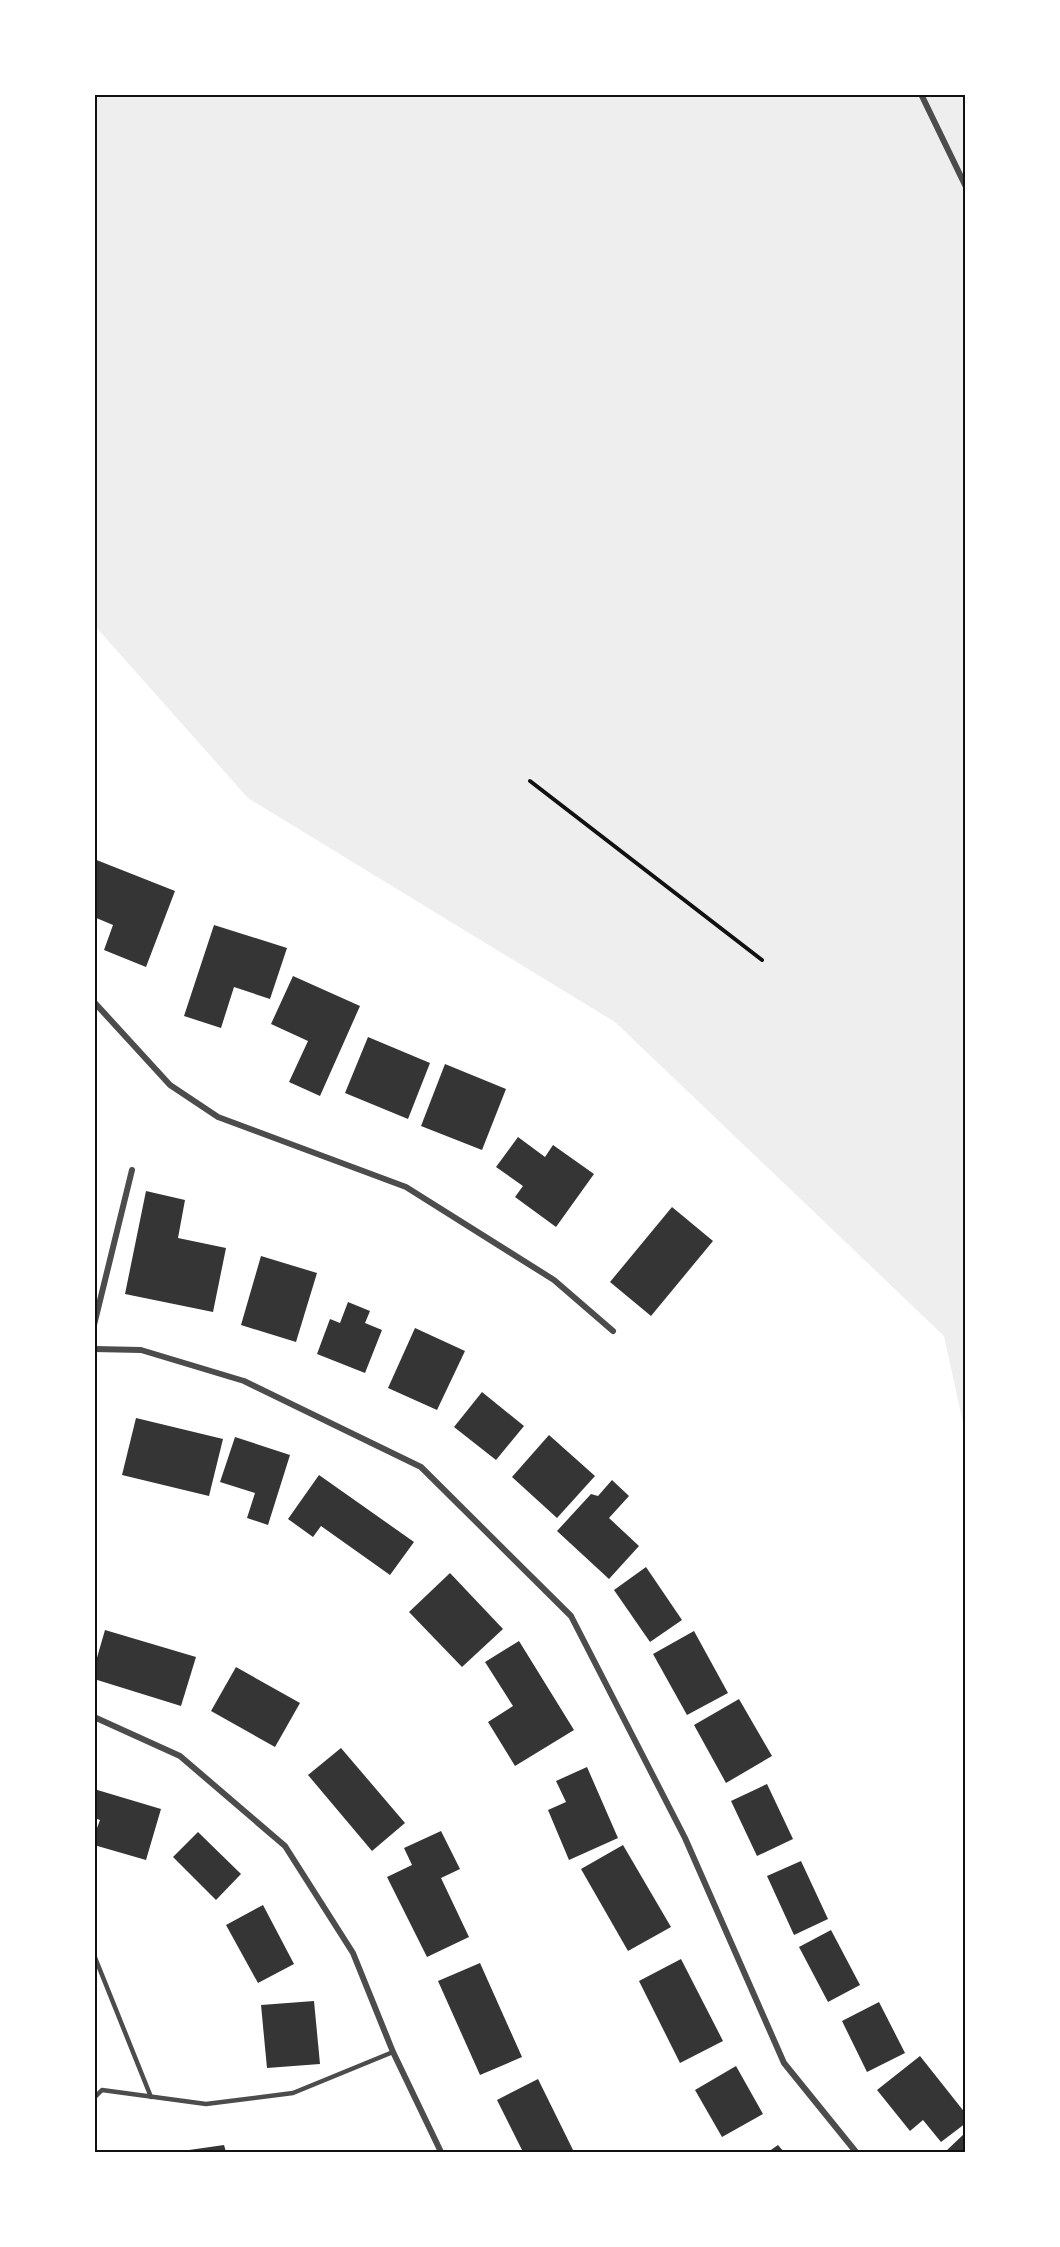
<svg xmlns="http://www.w3.org/2000/svg" width="1060" height="2247" font-family="'Golos Text',sans-serif">
	<style>
		.green { fill: #eee }
		.building { fill: #353535 }
		.lines { fill: none; stroke-linecap: round; stroke-linejoin: round }
		.path { stroke: #111; stroke-width: 4 }
		.service { stroke: #4c4c4c; stroke-width: 4.5 }
		.minor { stroke: #4c4c4c; stroke-width: 6 }
		.neatline { fill: none; stroke: #111; stroke-width: 2 }
	</style>
	<rect width="100%" height="100%" fill="#fff"/>
	<polygon class="green" points="94,95 965,95 965,1432 944,1336 615,1022 248,798 95,626"/>
	<g class="building">
		<polygon points="94,859 175,891 146,967 104,950 113,925 94,917"/>
		<polygon points="214,925 287,948 270,999 234,987 221,1028 184,1016"/>
		<polygon points="293,976 360,1006 320,1096 289,1082 308,1041 271,1024"/>
		<polygon points="368,1037 430,1063 408,1119 345,1093"/>
		<polygon points="445,1064 506,1089 482,1150 421,1126"/>
		<polygon points="518,1137 545,1157 553,1145 594,1174 556,1227 515,1197 523,1186 496,1167"/>
		<polygon points="146,1191 185,1200 178,1238 226,1248 213,1312 125,1294"/>
		<polygon points="672,1207 713,1241 651,1316 610,1282"/>
		<polygon points="261,1256 317,1273 296,1342 241,1325"/>
		<polygon points="348,1302 370,1311 365,1323 382,1330 365,1373 317,1354 330,1319 340,1323"/>
		<polygon points="415,1328 465,1351 437,1410 388,1388"/>
		<polygon points="482,1392 524,1426 496,1460 454,1427"/>
		<polygon points="136,1418 223,1439 209,1496 122,1475"/>
		<polygon points="549,1435 595,1476 557,1518 512,1477"/>
		<polygon points="235,1437 290,1455 268,1525 247,1518 255,1493 220,1482"/>
		<polygon points="319,1475 414,1542 390,1575 321,1526 313,1537 288,1519"/>
		<polygon points="612,1480 629,1496 609,1518 639,1546 609,1579 557,1531 591,1494 598,1496"/>
		<polygon points="646,1567 682,1620 650,1642 614,1590"/>
		<polygon points="450,1573 503,1629 462,1667 409,1612"/>
		<polygon points="105,1630 196,1657 181,1706 94,1679 94,1668"/>
		<polygon points="694,1631 728,1693 687,1715 653,1654"/>
		<polygon points="519,1641 574,1730 515,1766 488,1722 513,1706 485,1662"/>
		<polygon points="236,1667 300,1703 275,1747 211,1711"/>
		<polygon points="739,1699 772,1756 726,1783 694,1725"/>
		<polygon points="341,1748 405,1823 372,1851 308,1775"/>
		<polygon points="587,1767 618,1838 569,1860 548,1810 566,1802 556,1781"/>
		<polygon points="767,1784 793,1839 757,1856 731,1801"/>
		<polygon points="94,1789 161,1809 146,1860 94,1845 94,1836 100,1820 94,1818"/>
		<polygon points="441,1831 460,1869 441,1878 469,1937 427,1957 387,1877 412,1865 404,1848"/>
		<polygon points="198,1832 241,1874 216,1900 173,1857"/>
		<polygon points="623,1845 671,1927 628,1951 581,1869"/>
		<polygon points="801,1861 828,1919 794,1935 767,1876"/>
		<polygon points="263,1905 294,1964 258,1983 226,1925"/>
		<polygon points="831,1930 860,1985 828,2002 799,1947"/>
		<polygon points="681,1959 723,2041 680,2063 639,1981"/>
		<polygon points="480,1963 522,2057 480,2075 438,1981"/>
		<polygon points="314,2001 320,2064 267,2068 261,2005"/>
		<polygon points="879,2002 905,2053 867,2072 842,2021"/>
		<polygon points="920,2056 966,2114 966,2123 941,2142 923,2120 910,2131 877,2090"/>
		<polygon points="736,2066 763,2114 722,2137 695,2090"/>
		<polygon points="538,2079 574,2152 523,2152 497,2100"/>
		<polygon points="966,2132 966,2152 945,2152"/>
		<polygon points="224,2145 226,2152 182,2152 182,2151"/>
		<polygon points="778,2145 784,2152 768,2152"/>
	</g>
	<g class="lines">
		<polyline class="path" points="530,781 762,960"/>
		<g class="service">
			<polyline points="94,1955 151,2097"/>
			<polyline points="94,2098 102,2090 206,2104 293,2093 393,2052"/>
		</g>
		<g class="minor">
			<polyline points="921,94 966,187"/>
			<polyline points="94,1002 170,1085 218,1117 406,1187 554,1280 613,1331"/>
			<polyline points="94,1325 132,1170"/>
			<polyline points="94,1349 141,1350 244,1381 421,1467 571,1616 685,1838 784,2063 856,2152"/>
			<polyline points="94,1717 180,1756 285,1846 353,1953 393,2052 441,2152"/>
		</g>
	</g>
	<rect width="1060" height="2247" fill="none" stroke="#ffffff" stroke-width="192"/>
	<rect x="96" y="96" width="868" height="2055" class="neatline"/>
</svg>
